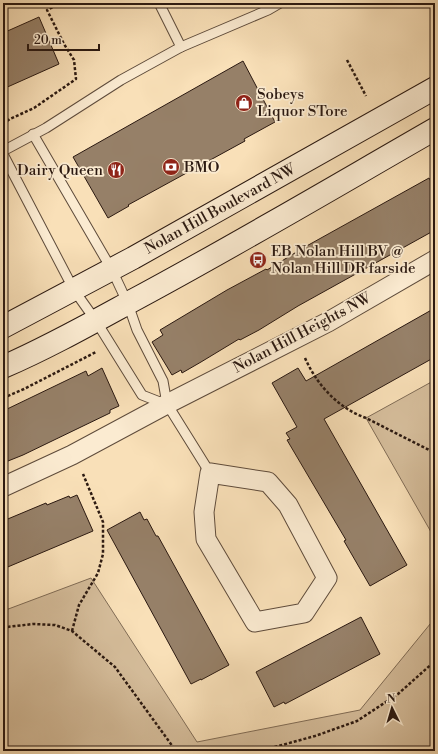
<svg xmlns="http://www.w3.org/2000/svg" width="438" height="754" font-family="'Libre Bodoni',serif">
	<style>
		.green { fill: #d6be9c; stroke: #806c56 }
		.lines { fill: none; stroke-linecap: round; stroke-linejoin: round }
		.stream { stroke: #7d6853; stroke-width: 7 }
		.building { fill: #968068; stroke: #2b1911 }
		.lane-casing { stroke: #5e4b3b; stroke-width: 11 }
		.street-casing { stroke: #5e4b3b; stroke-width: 21 }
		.secondary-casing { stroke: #2b1911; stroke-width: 24 }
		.path { stroke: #2b1911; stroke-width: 2.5; stroke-dasharray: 3 2; stroke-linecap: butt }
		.lane { stroke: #fbebd1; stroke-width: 9 }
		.street { stroke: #fbebd1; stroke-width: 19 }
		.secondary { stroke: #fbebd1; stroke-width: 22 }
		.labels { text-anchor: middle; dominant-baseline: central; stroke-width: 3.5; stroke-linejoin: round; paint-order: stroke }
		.poi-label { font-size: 15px; fill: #2b1911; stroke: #fbebd1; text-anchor: start }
		.street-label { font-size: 15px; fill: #2b1911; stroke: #fbebd1 }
	</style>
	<rect width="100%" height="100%" fill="#f9e0b8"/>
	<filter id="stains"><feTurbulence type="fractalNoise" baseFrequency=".005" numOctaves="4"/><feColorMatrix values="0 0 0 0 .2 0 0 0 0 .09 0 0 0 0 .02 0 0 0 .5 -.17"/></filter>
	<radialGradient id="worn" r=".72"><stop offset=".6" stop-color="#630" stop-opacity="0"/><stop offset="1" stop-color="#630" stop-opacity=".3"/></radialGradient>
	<g class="green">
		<polygon points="435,380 435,539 366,418"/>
		<polygon points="91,578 197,742 360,710 435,618 435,751 3,751 3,611"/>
	</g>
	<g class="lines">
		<polyline class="stream" points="430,751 435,746"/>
	</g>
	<g class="building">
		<polygon points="39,17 59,64 3,89 3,33"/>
		<polygon points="243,61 275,122 244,139 245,141 128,205 129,206 108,218 73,157"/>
		<polygon points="429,178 435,189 435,230 298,306 259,330 240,340 239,339 201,362 182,373 181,370 172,375 152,342 163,335 160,330 227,290 266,269 267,270 303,248"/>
		<polygon points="435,308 435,357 324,419 407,565 370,586 344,541 346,540 287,440 290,439 286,433 297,427 272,383 298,368 306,381"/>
		<polygon points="102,368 119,406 110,410 110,413 23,455 3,463 3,411 86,371 88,376"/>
		<polygon points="77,495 93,531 3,569 3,521 46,503 47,505 69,496 70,498"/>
		<polygon points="140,512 144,520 147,519 156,536 158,536 229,665 201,680 201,679 191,684 107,530"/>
		<polygon points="361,617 380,654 285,704 284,702 274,707 256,672"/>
	</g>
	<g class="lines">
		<g class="lane-casing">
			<g id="lane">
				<polyline points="181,47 268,10 280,3"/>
				<polyline points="33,134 112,270 128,304 137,330 163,381 167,404 210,473"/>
				<polyline points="3,151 46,128 121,80 181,47 159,3"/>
				<polyline points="3,154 74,290 96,321 142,395 165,404"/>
			</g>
		</g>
		<g class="street-casing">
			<g id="street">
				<polygon points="210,473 268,482 288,505 327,578 304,613 255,622 206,539 204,512"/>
				<polyline points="3,487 72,455 167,404 328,322 435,260"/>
			</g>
		</g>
		<g class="secondary-casing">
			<g id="secondary">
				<polyline points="3,327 133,258 435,88"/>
				<path d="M3 367C47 348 88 325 130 302 233 247 334 187 435 129"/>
			</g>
		</g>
		<g class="path">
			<polyline points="347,60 366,96"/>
			<polyline points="3,124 10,119 34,108 76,79 74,60 64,44 47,10 61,3"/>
			<path d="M305 358C317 385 338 408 366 418L435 453"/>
			<polyline points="3,398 24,389 96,352"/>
			<polyline points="3,629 7,627 33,624 55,625 72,631 115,667 176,751"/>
			<polyline points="72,631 79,605 98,573 103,554 103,522 83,474"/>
			<polyline points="260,751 315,736 357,721 398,694 435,661"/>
		</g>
		<use href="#lane" class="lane"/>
		<use href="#street" class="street"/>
		<use href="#secondary" class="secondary"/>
	</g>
	<defs>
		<g id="shop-disc" transform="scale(0.9)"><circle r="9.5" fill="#8f2418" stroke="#fbebd1"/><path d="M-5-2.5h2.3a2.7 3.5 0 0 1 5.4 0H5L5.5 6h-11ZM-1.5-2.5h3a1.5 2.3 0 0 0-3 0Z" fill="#fff"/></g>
		<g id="bank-disc" transform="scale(0.9)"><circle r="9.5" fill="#8f2418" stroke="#fbebd1"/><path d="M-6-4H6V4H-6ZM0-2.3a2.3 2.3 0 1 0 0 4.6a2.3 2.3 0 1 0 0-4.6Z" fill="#fff"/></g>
		<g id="restaurant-disc" transform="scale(0.9)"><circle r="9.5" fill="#8f2418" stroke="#fbebd1"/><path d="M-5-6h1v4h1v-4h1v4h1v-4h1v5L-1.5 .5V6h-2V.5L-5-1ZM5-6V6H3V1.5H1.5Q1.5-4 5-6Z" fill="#fff"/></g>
		<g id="bus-disc" transform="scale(0.9)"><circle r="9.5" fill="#8f2418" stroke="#fbebd1"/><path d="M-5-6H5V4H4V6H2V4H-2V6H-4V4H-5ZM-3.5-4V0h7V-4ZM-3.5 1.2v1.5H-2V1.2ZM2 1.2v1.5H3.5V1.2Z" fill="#fff"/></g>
	</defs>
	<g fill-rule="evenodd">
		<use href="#shop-disc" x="244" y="103"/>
		<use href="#bank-disc" x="171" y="167"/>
		<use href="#restaurant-disc" x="116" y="170"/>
		<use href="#bus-disc" x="258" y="260"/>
	</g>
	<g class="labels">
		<g class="poi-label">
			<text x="257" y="94">Sobeys<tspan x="257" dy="17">Liquor STore</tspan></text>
			<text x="184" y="167">BMO</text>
			<text x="103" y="170" text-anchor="end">Dairy Queen</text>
			<text x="271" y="251">EB Nolan Hill BV @<tspan x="271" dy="17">Nolan Hill DR farside</tspan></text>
		</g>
		<g class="street-label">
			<text transform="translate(220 209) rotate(-29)">Nolan Hill Boulevard NW</text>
			<text transform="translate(302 333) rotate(-28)">Nolan Hill Heights NW</text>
		</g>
	</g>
	<rect width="438" height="754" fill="none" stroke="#f9e0b8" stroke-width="16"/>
	<rect x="4" y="4" width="430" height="746" fill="none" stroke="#2b1911" stroke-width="2"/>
	<rect x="8" y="8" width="422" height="738" fill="none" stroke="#2b1911"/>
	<g transform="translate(392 708) rotate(355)" stroke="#fbebd1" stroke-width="3" paint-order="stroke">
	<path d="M0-3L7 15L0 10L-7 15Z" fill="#2b1911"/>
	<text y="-6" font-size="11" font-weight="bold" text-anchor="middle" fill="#2b1911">N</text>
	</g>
	<path d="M28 44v6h71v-6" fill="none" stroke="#2b1911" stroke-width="2"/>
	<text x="34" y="44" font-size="12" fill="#2b1911" stroke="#fbebd1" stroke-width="3" paint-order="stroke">20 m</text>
	<rect width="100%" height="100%" filter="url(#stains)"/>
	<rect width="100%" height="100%" fill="url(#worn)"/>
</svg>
